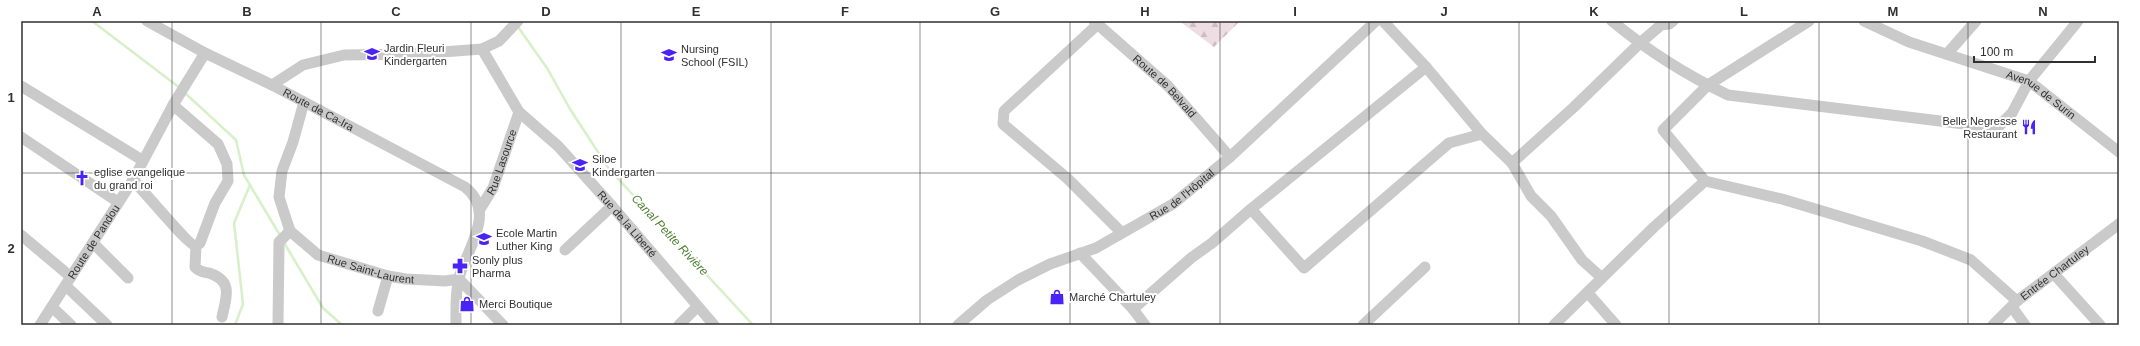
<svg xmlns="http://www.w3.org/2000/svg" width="2140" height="346" font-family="Arial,sans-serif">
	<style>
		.forest { fill: url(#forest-firs) }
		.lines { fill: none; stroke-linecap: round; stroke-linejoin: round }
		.stream { stroke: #d6f0c8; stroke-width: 2.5 }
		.minor { stroke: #cacaca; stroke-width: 11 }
		.grid { fill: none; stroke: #303030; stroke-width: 1; stroke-opacity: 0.55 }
		.labels { text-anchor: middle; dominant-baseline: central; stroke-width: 4; stroke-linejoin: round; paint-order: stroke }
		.poi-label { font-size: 11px; fill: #303030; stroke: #fff; text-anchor: start }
		.street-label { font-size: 11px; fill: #303030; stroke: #fff }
		.water-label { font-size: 12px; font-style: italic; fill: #4b7f2f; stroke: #fff }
		.neatline { fill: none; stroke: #303030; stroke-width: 1.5 }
		.grid-label { font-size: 13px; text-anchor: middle; font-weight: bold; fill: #303030 }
	</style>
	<defs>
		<pattern id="forest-firs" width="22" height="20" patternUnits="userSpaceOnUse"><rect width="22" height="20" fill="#eedde2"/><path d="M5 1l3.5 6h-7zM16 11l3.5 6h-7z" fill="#ccbec2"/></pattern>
	</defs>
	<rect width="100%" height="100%" fill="#fff"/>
	<polygon class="forest" points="1179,21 1240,21 1214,47"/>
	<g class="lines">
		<g class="stream">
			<polyline points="92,21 180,88"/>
			<polyline points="518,27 547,68 570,109 609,169 753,325"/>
			<polyline points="185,93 236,140 244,175 281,237"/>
			<polyline points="283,241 323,308 342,325"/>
			<polyline points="235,325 243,304 234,223 250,185"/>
		</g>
		<g class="minor">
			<path id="s1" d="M147 21 205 53 272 85 465 187C497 212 467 248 459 278 455 293 456 310 456 325"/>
			<path id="s2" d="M1094 21 1168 86 1230 157"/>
			<polyline points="1383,21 1426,67"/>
			<path d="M1612 21C1647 50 1686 75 1728 95L1997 128 2012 113 2029 81 2078 21"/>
			<polyline points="1809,21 1708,85 1663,130 1705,181 1782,199 1922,241 1971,260 2017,301"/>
			<path id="s3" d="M1864 21 1909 42 2029 81 2119 152"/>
			<polyline points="1098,24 1004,111 1003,124 1068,179 1121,232"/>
			<path id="s4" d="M482 49 519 112 558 146 612 206 714 325"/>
			<polyline points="1947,54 1976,21"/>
			<polyline points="272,85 303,65 344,55 416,54 482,49 499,41 518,21"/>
			<polyline points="21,86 142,160"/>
			<path id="s5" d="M304 102 293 142 282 171 279 197 290 231 318 255 388 276 406 279 445 281 459 279 503 325"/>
			<path d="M173 105 218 144 227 164 228 181 215 203 200 243 196 246 195 267C199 272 204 272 209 273 234 281 226 298 222 317"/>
			<polyline points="21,137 118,202"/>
			<polyline points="1512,163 1574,107 1640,43 1661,25 1669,24 1673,21"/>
			<path d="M133 180C143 190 189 246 196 246"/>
			<path id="s6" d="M480 209 493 188 519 112"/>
			<polyline points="1251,209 1304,268 1449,143 1482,134"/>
			<polyline points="21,235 71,277"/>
			<polyline points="93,243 128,278"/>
			<polyline points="565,250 612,206"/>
			<polyline points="1080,253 1133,309 1145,325"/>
			<polyline points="2054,274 2100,325"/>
			<polyline points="66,286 107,325"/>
			<polyline points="1588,293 1616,325"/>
			<polyline points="52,307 71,325"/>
			<polyline points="2012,307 2025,325"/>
			<polyline points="1133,309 1191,258 1212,243 1251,209 1426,67 1482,134 1512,163 1531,196 1551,216 1582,260 1602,278"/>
			<polyline points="378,311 388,276"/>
			<path id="s7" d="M40 325 133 180 173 105 205 53"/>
			<polyline points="278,325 279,242 290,231"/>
			<polyline points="679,325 697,307"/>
			<path id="s8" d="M958 325 987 300 1018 280 1050 264 1096 248 1173 204 1230 157 1376 21"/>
			<polyline points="1363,325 1425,267"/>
			<polyline points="1554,325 1654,227 1705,181"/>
			<path id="s9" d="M1993 325 2017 301 2119 224"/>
		</g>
	</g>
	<path class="grid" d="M172 21V325M321 21V325M471 21V325M621 21V325M771 21V325M920 21V325M1070 21V325M1220 21V325M1369 21V325M1519 21V325M1669 21V325M1819 21V325M1968 21V325M21 173H2119"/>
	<defs>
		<g id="school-bare" transform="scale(1.2)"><path d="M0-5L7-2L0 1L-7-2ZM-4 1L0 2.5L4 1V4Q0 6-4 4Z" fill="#4a24f6" stroke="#fff" stroke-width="2.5" paint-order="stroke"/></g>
		<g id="restaurant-bare" transform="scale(1.2)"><path d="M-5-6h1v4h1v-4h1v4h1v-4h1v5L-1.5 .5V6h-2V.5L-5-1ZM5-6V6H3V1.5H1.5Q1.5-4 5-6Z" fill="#4a24f6" stroke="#fff" stroke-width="2.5" paint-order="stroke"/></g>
		<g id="church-bare" transform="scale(1.2)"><path d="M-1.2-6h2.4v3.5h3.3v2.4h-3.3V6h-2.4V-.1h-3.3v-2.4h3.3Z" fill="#4a24f6" stroke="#fff" stroke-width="2.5" paint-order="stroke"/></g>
		<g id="pharmacy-bare" transform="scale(1.2)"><path d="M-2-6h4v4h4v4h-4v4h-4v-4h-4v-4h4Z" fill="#4a24f6" stroke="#fff" stroke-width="2.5" paint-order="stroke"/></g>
		<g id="shop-bare" transform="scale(1.2)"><path d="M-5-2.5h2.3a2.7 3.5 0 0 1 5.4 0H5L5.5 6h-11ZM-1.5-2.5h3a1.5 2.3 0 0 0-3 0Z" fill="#4a24f6" stroke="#fff" stroke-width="2.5" paint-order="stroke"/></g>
	</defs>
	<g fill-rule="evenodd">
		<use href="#school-bare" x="372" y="54"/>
		<use href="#school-bare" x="669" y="55"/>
		<use href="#restaurant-bare" x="2029" y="127"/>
		<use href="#school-bare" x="580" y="165"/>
		<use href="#church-bare" x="82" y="178"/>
		<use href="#school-bare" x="484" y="239"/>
		<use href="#pharmacy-bare" x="460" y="266"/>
		<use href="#shop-bare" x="1057" y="297"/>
		<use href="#shop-bare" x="467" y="304"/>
	</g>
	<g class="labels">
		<g class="poi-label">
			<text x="384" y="48">Jardin Fleuri<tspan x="384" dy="13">Kindergarten</tspan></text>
			<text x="681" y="49">Nursing<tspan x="681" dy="13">School (FSIL)</tspan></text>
			<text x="2017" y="121" text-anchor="end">Belle Negresse<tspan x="2017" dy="13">Restaurant</tspan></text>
			<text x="592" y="159">Siloe<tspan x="592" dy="13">Kindergarten</tspan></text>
			<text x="94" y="172">eglise evangelique<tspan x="94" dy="13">du grand roi</tspan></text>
			<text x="496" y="233">Ecole Martin<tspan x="496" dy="13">Luther King</tspan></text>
			<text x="472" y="260">Sonly plus<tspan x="472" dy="13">Pharma</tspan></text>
			<text x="1069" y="297">Marché Chartuley</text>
			<text x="479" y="304">Merci Boutique</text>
		</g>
		<g class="street-label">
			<text stroke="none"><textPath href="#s2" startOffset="96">Route de Belvald</textPath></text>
			<text stroke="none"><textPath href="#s3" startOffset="193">Avenue de Surin</textPath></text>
			<text stroke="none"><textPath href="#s1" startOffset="193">Route de Ca-Ira</textPath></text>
			<text stroke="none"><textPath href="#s6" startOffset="52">Rue Lasource</textPath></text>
			<text stroke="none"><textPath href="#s8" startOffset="261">Rue de l'Hôpital</textPath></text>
			<text stroke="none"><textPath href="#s4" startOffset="229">Rue de la Liberté</textPath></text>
			<text stroke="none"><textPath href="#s7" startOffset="99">Route de Pandou</textPath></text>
			<text stroke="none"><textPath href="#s5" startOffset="226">Rue Saint-Laurent</textPath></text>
			<text stroke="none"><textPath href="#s9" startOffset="81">Entrée Chartuley</textPath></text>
		</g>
		<g class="water-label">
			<text transform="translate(670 235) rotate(47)">Canal Petite Rivière</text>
		</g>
	</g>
	<rect width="2140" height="346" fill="none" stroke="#ffffff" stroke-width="44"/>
	<path d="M1974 56v6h121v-6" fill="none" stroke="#303030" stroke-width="2"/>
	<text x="1980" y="56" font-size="12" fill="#303030" stroke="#ffffff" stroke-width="3" paint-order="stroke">100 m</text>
	<rect x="22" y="22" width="2096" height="302" class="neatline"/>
	<g class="grid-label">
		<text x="97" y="16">A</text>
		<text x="247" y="16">B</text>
		<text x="396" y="16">C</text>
		<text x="546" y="16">D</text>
		<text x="696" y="16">E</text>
		<text x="845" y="16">F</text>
		<text x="995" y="16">G</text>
		<text x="1145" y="16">H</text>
		<text x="1295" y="16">I</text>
		<text x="1444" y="16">J</text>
		<text x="1594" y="16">K</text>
		<text x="1744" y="16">L</text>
		<text x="1893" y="16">M</text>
		<text x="2043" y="16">N</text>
		<text x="11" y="102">1</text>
		<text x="11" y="253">2</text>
	</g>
</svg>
